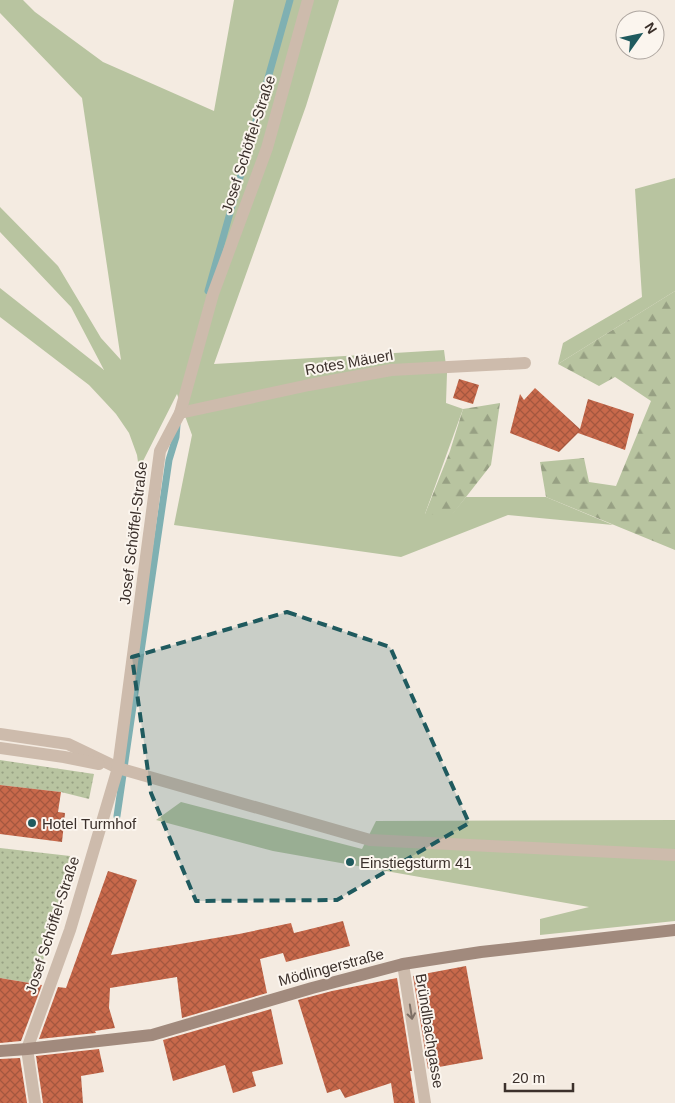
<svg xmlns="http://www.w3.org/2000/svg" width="675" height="1103" font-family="Helvetica,sans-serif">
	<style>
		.green { fill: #b8c4a0 }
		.forest { fill: url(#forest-firs) }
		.garden { fill: url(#garden-dots) }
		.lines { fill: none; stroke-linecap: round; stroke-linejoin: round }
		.stream { stroke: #7fb0b2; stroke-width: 7 }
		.building { fill: url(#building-cross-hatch) }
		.service { stroke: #cdbbac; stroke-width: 12 }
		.minor { stroke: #cdbbac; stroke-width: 12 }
		.secondary { stroke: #a18a7d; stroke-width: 12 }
		.oneway { stroke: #7d6f65 }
		.marked { fill: #1f5a5e; fill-opacity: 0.2; stroke: #1f5a5e; stroke-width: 4; stroke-dasharray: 10 6; stroke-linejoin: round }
		.poi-dot { fill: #1f5a5e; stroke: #fbf5ee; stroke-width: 2 }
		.labels { text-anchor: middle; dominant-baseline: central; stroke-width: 4; stroke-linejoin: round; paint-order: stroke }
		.street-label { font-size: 15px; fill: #3b302b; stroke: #fbf5ee }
		.poi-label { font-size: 15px; fill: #3b302b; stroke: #fbf5ee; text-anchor: start }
	</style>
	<defs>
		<pattern id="forest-firs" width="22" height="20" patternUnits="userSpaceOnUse" patternTransform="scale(1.25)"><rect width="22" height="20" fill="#b8c4a0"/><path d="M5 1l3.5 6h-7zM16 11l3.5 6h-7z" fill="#97a083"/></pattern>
		<pattern id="garden-dots" width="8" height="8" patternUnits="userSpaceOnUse" patternTransform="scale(1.25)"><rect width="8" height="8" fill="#b8c4a0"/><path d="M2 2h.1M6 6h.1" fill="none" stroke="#97a083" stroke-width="1.8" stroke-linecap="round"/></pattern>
		<pattern id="building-cross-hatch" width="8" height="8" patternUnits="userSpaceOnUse" patternTransform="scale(1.25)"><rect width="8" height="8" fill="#c8694b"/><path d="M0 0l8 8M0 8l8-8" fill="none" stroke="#a4573f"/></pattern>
	</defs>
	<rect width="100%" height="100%" fill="#f4ebe1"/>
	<g class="green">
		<polygon points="0,0 23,0 35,12 103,62 214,111 234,0 339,0 306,106 214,364 444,350 447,373 446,403 463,409 425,514 452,514 466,497 546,497 613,525 508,515 401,557 174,525 192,435 177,394 139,469 137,455 129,433 116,414 104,401 89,385 0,317 0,288 104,370 71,307 0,232 0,207 58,266 101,338 121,360 82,98 0,13"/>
		<polygon points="675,178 675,291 558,364 563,343 642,297 635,189"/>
		<polygon points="181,802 362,849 376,821 675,820 675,921 540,935 540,919 589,907 273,851 156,820"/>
	</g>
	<g class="forest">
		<polygon points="675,291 675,550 546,497 540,462 584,458 589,482 616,486 651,401 615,377 599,386 558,364"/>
		<polygon points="500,403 491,465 452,515 425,514 450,451 463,409"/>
	</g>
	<g class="garden">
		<polygon points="0,760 94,774 89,799 61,792 0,785"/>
		<polygon points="0,848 70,856 37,984 0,978"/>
	</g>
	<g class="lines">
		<g class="stream">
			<polyline points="208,291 290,0"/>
			<polyline points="117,816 169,460 176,437 177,425"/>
		</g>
	</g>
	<g class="building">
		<polygon points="459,379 479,385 473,404 453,398"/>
		<polygon points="535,388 580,429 588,399 634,414 625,450 578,433 579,432 559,452 510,433 520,394 524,400"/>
		<polygon points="0,785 61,792 58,812 65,813 62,842 0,834"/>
		<polygon points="108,871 137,880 111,955 174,945 239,934 291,923 294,933 343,921 350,946 286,962 283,953 260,959 267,993 182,1018 177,977 110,988 109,1008 115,1028 95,1031 96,1033 39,1039 58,987 66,988"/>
		<polygon points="466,966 483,1059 428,1069 413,976"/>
		<polygon points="0,978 42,985 21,1041 0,1043"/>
		<polygon points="397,978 412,1071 410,1071 415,1103 394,1103 391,1083 345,1098 340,1089 327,1093 298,1000 332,991"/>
		<polygon points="271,1009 283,1064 252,1072 256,1086 233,1093 225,1065 173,1081 163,1040"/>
		<polygon points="99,1049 104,1072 81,1076 83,1103 43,1103 36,1056"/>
		<polygon points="20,1058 27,1103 0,1103 0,1059"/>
	</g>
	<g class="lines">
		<g class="service">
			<polyline points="0,734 68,744 118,768"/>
			<polyline points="0,748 64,757 99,764"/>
		</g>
		<g class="minor">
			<polyline points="180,413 309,385 391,370 525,363"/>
			<polyline points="118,768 370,840 675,855"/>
			<polyline points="403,964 425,1103"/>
			<polyline points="35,1103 27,1049 70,930 118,768 160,451 180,413 213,294 267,148 308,0"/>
		</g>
		<polyline class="secondary" points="0,1051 27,1049 152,1035 312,988 403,964 481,952 675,930"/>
	</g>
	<defs><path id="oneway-shaft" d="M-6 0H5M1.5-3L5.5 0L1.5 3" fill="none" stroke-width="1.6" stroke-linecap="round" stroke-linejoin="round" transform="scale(1.25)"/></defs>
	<use class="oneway" href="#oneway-shaft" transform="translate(411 1012) rotate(81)"/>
	<path class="marked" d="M287 612 390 647 469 823 337 900 196 901 151 793 132 657Z"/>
	<g class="poi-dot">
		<circle cx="32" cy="823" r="5"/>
		<circle cx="350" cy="862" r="5"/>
	</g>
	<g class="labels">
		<g class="street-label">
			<text transform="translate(248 144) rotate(-72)">Josef Schöffel-Straße</text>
			<text transform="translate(349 362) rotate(-10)">Rotes Mäuerl</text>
			<text transform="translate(133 533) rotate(-83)">Josef Schöffel-Straße</text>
			<text transform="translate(52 925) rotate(-72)">Josef Schöffel-Straße</text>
			<text transform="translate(331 967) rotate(-15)">Mödlingerstraße</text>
			<text transform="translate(430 1031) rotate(81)">Bründlbachgasse</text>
		</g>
		<g class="poi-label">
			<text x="42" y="823">Hotel Turmhof</text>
			<text x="360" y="862">Einstiegsturm 41</text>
		</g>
	</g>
	<g transform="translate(640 35) rotate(57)"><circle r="24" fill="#fbf5ee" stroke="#aea6a0"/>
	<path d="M0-4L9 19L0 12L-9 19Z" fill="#1f5a5e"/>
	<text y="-8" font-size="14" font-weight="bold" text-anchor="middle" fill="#3b302b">N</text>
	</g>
	<path d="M505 1083v8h68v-8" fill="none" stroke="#3b302b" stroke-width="2.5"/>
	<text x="512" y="1083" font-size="15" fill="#3b302b" stroke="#fbf5ee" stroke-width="4" paint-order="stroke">20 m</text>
</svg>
